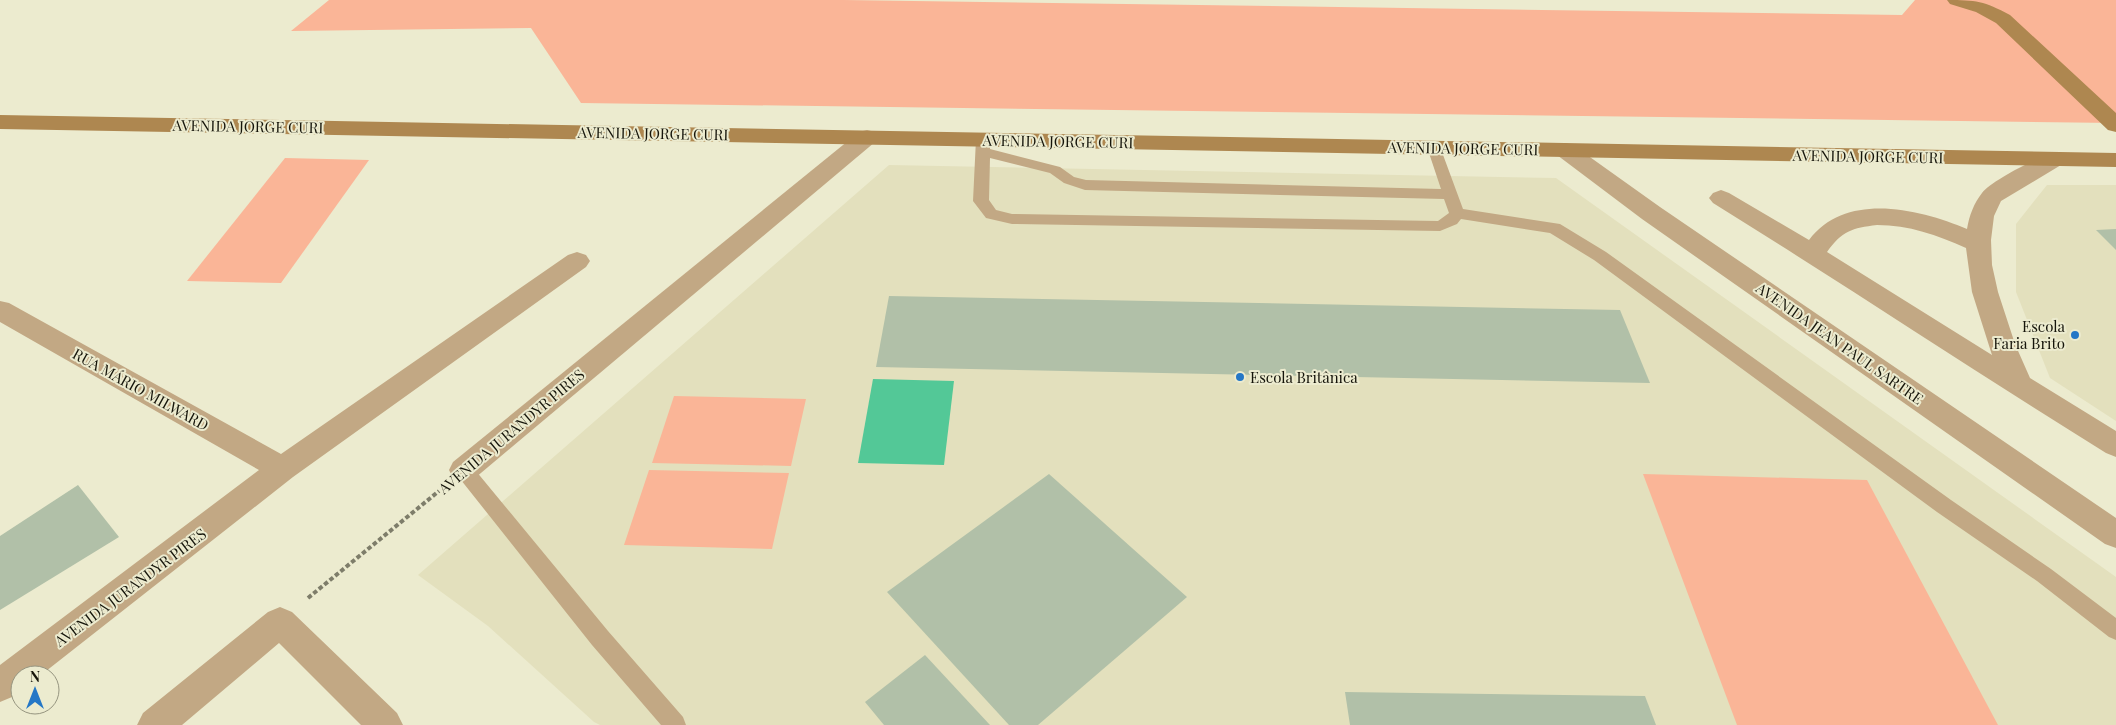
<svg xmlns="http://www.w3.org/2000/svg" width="2116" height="725" font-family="'Playfair Display',serif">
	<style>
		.built { fill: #e3e0bd }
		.green { fill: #fab597 }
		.water { fill: #53c897 }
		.building { fill: #b1c0a8 }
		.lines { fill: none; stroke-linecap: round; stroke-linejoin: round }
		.path { stroke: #7e7d6a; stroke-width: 4; stroke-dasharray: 4.5 2.5; stroke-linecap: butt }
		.lane { fill: #c2a884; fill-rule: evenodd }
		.street { fill: #c2a884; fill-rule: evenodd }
		.secondary { fill: #ae8750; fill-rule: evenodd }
		.poi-dot { fill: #2577c6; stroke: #ecebcf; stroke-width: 2 }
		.labels { text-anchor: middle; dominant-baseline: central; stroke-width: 4; stroke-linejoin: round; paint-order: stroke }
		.street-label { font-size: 15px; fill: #15140a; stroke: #ecebcf }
		.poi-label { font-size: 15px; fill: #15140a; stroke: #ecebcf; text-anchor: end }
	</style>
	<rect width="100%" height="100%" fill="#ecebcf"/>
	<g class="built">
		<polygon points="889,165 1556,178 2116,577 2116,725 600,725 594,722 488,626 418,575"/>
		<polygon points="2047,185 2116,185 2116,421 2050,378 2016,292 2016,224"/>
	</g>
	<g class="green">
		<polygon points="329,0 844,0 1902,15 1915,0 2116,0 2116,123 581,103 531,28 291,31"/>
		<polygon points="285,158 369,160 281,283 187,281"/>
		<polygon points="674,396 806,399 791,466 652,463"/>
		<polygon points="649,470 789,473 772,549 624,545"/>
		<polygon points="1643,474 1867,480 1998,725 1737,725"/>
	</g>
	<polygon class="water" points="873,379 954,381 944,465 858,463"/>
	<g class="building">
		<polygon points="2116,229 2116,250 2096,230"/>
		<polygon points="889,296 1620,310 1650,383 876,367"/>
		<polygon points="1049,474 1187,597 1038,725 1009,725 887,592"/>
		<polygon points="78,485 119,537 0,610 0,536"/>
		<polygon points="925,655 990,725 884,725 865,702"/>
		<polygon points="1345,692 1645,696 1656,725 1350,725"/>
	</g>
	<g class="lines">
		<polyline class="path" points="308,598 439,491"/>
		<g class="lane">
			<path d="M983 135 988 136 990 139V149L1060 167 1074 177 1086 180 1441 189 1427 147 1429 144H1439L1463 209 1560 224 1606 252 1951 500 2051 569 2116 618V640L2109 637 2037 581 1937 512 1594 260 1550 233 1461 219 1457 224 1440 231 1012 224 986 218 973 201 976 139 978 136ZM990 158 1050 173 1064 183 1085 190 1444 199 1449 213 1438 221 1012 214 996 210 989 200Z"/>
			<polygon points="464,462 471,465 608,631 683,717 686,725 661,725 592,645 457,475 455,470 457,465"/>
		</g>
		<g class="street">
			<polygon points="867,130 875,132 878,137 875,142 475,478 464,482 453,478 449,470 453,462 859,132"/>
			<polygon points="1565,143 1573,145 1660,207 2116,518 2116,548 2105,544 1642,219 1557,155 1554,150 1557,145"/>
			<path d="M2053 153 2061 155 2065 160 2061 165 2001 201 1994 216 1991 240 1992 265 1998 292 2015 344 2030 378 2116 431V457L2106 453C1974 371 1845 285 1713 203L1709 198 1713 193 1721 190 1729 193 1809 240C1846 191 1919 209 1967 229 1969 216 1974 203 1982 193 1991 181 2038 157 2053 153ZM1877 225C1909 225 1937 235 1966 248L1972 292 1992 355 1827 252C1842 231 1852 228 1877 225Z"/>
			<polygon points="577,252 586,255 590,261 586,267 293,477 41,675 20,675 20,691 12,697 0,702 0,665 259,470 0,322 0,301 9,303 281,454 568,255"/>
			<polygon points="280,607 292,612 397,713 403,725 361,725 279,643 182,725 137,725 143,713 268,612"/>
		</g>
		<g class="secondary">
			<path d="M1947 0C1976 0 1984 1 2010 15L2116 113V132L2108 130 1996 23 1976 12 1950 4Z"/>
			<polygon points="0,115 2116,153 2116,167 0,129"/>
		</g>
	</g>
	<g class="poi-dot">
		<circle cx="2075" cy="335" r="5"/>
		<circle cx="1240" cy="377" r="5"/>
	</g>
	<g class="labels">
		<g class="street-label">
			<text transform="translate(248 126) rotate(1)">AVENIDA JORGE CURI</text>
			<text transform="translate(653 133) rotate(1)">AVENIDA JORGE CURI</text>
			<text transform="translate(1058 141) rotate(1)">AVENIDA JORGE CURI</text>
			<text transform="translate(1463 148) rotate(1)">AVENIDA JORGE CURI</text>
			<text transform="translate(1868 156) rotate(1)">AVENIDA JORGE CURI</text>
			<text transform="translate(1840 343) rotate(35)">AVENIDA JEAN PAUL SARTRE</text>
			<text transform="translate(141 389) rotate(29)">RUA MÁRIO MILWARD</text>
			<text transform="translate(511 431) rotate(-40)">AVENIDA JURANDYR PIRES</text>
			<text transform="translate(130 587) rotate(-37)">AVENIDA JURANDYR PIRES</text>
		</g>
		<g class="poi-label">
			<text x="2065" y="326">Escola<tspan x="2065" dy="17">Faria Brito</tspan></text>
			<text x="1250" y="377" text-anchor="start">Escola Britânica</text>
		</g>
	</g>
	<g transform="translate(35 690)"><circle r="24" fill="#ecebcf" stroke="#969580"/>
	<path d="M0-4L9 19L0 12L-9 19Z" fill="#2577c6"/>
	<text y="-8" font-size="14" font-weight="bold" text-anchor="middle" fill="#15140a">N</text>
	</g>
</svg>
